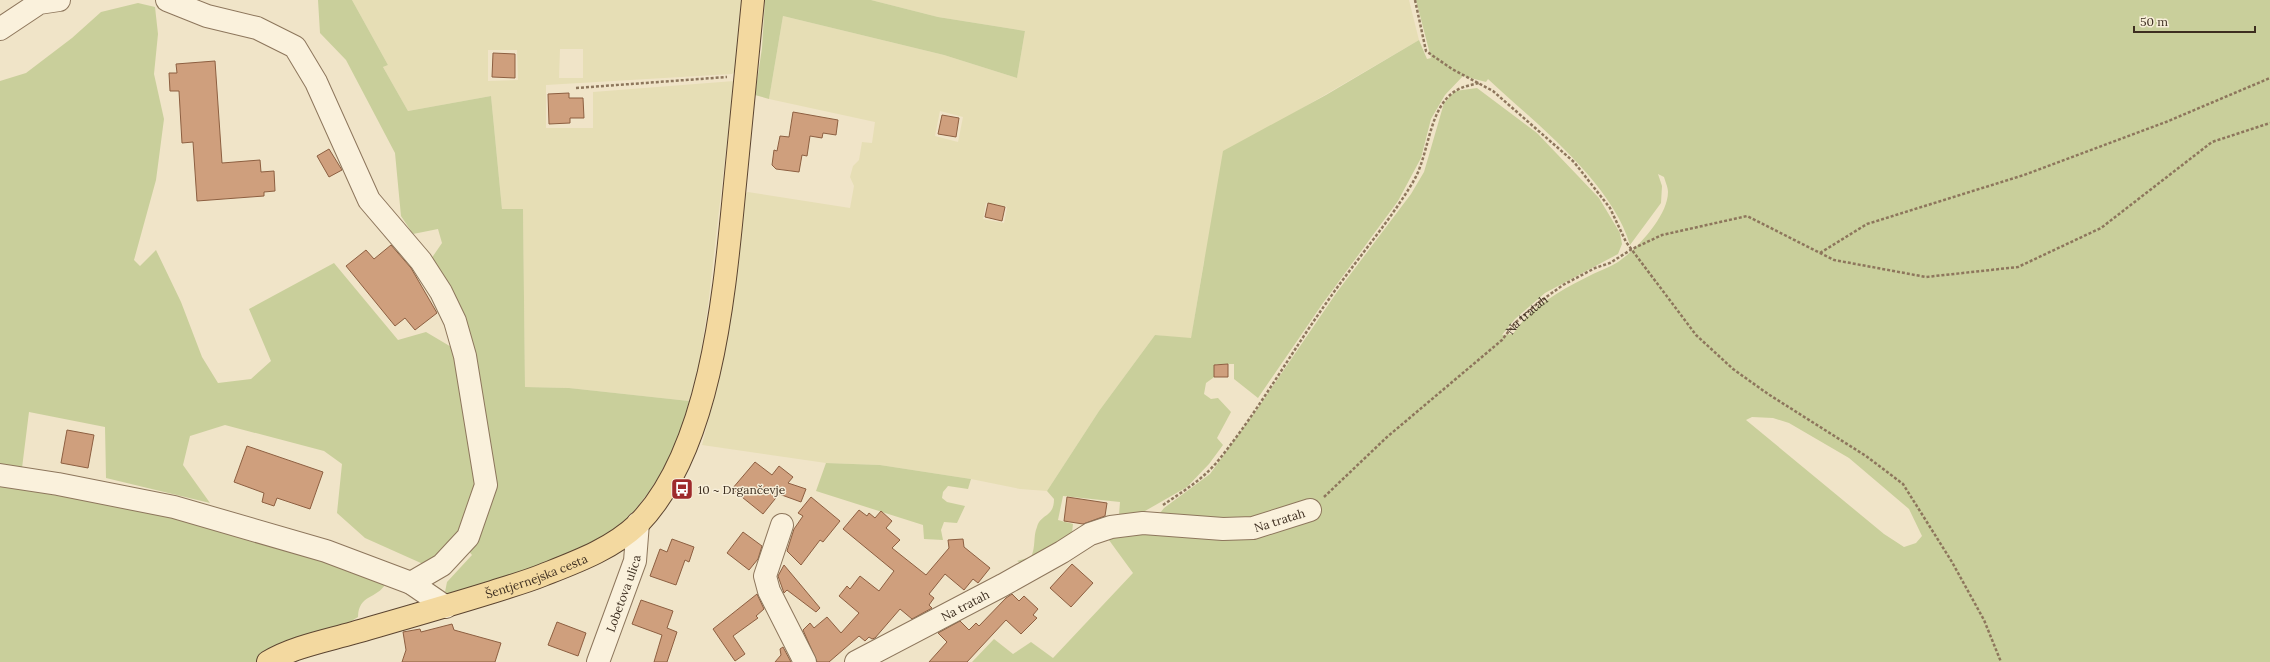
<svg xmlns="http://www.w3.org/2000/svg" width="2270" height="662" font-family="Lora,serif">
	<style>
		.farmland { fill: #e6deb5; fill-rule: evenodd }
		.green { fill: #c9cf9b; fill-rule: evenodd }
		.building { fill: #cf9f7d; stroke: #8d5f41 }
		.lines { fill: none; stroke-linecap: round; stroke-linejoin: round }
		.minor-casing { stroke: #8d765c; stroke-width: 24 }
		.major-casing { stroke: #5b4430; stroke-width: 24 }
		.path { stroke: #8d765c; stroke-width: 2.5; stroke-dasharray: 3 2; stroke-linecap: butt }
		.minor { stroke: #faf1dc; stroke-width: 22 }
		.major { stroke: #f3d9a0; stroke-width: 22 }
		.labels { text-anchor: middle; dominant-baseline: central; stroke-width: 3; stroke-linejoin: round; paint-order: stroke }
		.street-label { font-size: 12px; fill: #3d2e20; stroke: #f7eed8 }
		.poi-label { font-size: 12px; fill: #3d2e20; stroke: #f7eed8; text-anchor: start }
	</style>
	<rect width="100%" height="100%" fill="#f0e4c8"/>
	<g class="farmland">
		<path d="M352 0H743L737 70 732 74 546 85V128H593V92L734 81 708 306 699 365 689 401 569 388 525 387 523 209H502L491 96 408 111 383 67 388 65ZM560 49H583V78H559ZM488 50H517L518 80 488 81Z"/>
		<path d="M871 0H1409L1419 40 1287 117 1204 261 1191 339 1155 335 1099 411 1047 491 1020 489 971 479 880 465 826 463 702 445 719 377 742 195 748 192 850 208 854 186 850 177 853 166 859 160 862 142 872 143 875 122 769 99 783 16 944 55 1017 78 1025 31 938 17ZM940 111 963 117 958 142 935 136ZM986 203 1007 207 1004 223 983 219Z"/>
	</g>
	<g class="green">
		<path d="M318 0H352L388 65 383 67 408 111 491 96 502 209H523L525 387 569 388 689 401C676 457 640 522 586 549 561 561 532 567 506 576 499 578 493 583 487 585 476 590 464 593 452 597L445 592 447 582 472 555 461 542 432 568 365 538 337 513 342 464 324 451 225 425 190 436 183 465 210 503 106 478 105 427 29 412 22 468 0 464V81L26 73 72 38 101 12 138 3 155 7 158 34 154 74 164 119 156 180 134 260 140 266 156 250 181 302 202 357 218 383 251 379 271 361 249 309 334 263 398 340 426 332 453 348 429 262 442 243 438 229 413 234 401 216 395 153 346 60 320 33Z"/>
		<polygon points="765,0 871,0 938,17 1025,31 1017,78 944,55 783,16 769,99 755,95 762,48"/>
		<path d="M1416 0H2270V662H972L994 639 1013 654 1031 642 1053 658 1133 573 1106 536 1118 532 1255 535 1274 512 1221 523 1157 517 1164 508 1210 474 1260 405 1337 292 1411 194 1424 172 1444 103 1455 91 1477 88 1537 133 1599 198 1620 233 1622 244 1618 254 1545 293 1515 319 1502 335 1513 334C1532 305 1563 289 1593 274 1601 270 1610 267 1618 262 1637 249 1668 216 1668 192 1668 187 1665 181 1664 177L1658 174 1662 186 1661 203 1630 245C1611 181 1536 124 1488 79L1486 82 1463 76 1445 95 1431 119 1421 158 1398 201 1323 303 1258 398 1234 379V364H1216L1217 375 1206 383 1204 394 1211 399 1218 398 1231 412 1217 438 1223 445 1209 464 1187 487 1138 515H1119L1120 502 1063 496 1058 520 1073 524 1071 541 1027 566 1017 561 1031 557C1036 547 1033 536 1037 527 1041 513 1054 518 1054 499L1047 491 1099 411 1155 335 1191 338 1223 151 1326 95 1419 40 1427 59 1431 58ZM1752 417 1773 418 1789 423 1849 458 1909 509 1922 536 1916 543 1904 547 1884 534 1746 420Z"/>
		<polygon points="826,463 880,465 971,479 968,489 948,486 943,492 942,498 947,502 965,506 957,523 944,522 941,530 943,540 924,539 923,525 816,491"/>
		<path d="M0 480 246 530 386 583C377 600 359 593 358 617L340 628 259 662H0Z"/>
	</g>
	<g class="building">
		<polygon points="493,53 515,54 515,78 492,77"/>
		<polygon points="215,61 222,163 260,160 261,172 274,171 275,191 264,192 264,196 197,201 193,142 182,143 179,91 170,91 169,73 177,73 176,64"/>
		<polygon points="569,93 569,98 583,98 584,118 570,118 570,123 549,124 548,94"/>
		<polygon points="793,112 838,120 836,135 823,133 822,138 810,136 807,156 802,155 799,172 776,169 772,165 774,150 777,151 780,136 789,137"/>
		<polygon points="942,115 959,118 956,137 938,134"/>
		<polygon points="329,149 342,170 329,177 317,156"/>
		<polygon points="988,203 1005,207 1002,221 985,217"/>
		<polygon points="391,245 411,268 437,313 415,330 405,318 395,326 346,266 366,250 374,259"/>
		<polygon points="1228,364 1228,377 1214,377 1214,365"/>
		<polygon points="67,430 94,435 88,468 61,463"/>
		<polygon points="247,446 323,472 310,509 277,498 274,506 262,502 264,493 234,482"/>
		<polygon points="755,462 772,475 779,466 793,477 788,483 806,489 801,502 779,494 763,514 732,489"/>
		<polygon points="811,497 840,521 823,542 820,540 801,565 787,551 794,529 803,516 798,513"/>
		<polygon points="1067,497 1107,503 1105,516 1083,524 1064,521"/>
		<polygon points="859,510 867,516 869,513 875,518 881,511 892,521 886,528 900,540 892,548 926,575 949,548 948,540 963,539 964,547 990,568 978,583 973,579 964,590 945,574 929,594 934,598 929,605 932,608 912,619 900,609 875,638 872,639 869,637 865,641 859,636 829,662 817,662 803,630 810,623 814,628 827,617 841,633 859,613 839,596 847,586 850,589 860,576 879,591 894,571 843,529"/>
		<polygon points="743,532 762,546 758,559 749,570 727,553"/>
		<polygon points="672,539 694,547 689,562 685,560 676,585 650,576 660,549 667,552"/>
		<polygon points="1072,564 1093,583 1071,607 1050,588"/>
		<polygon points="784,565 820,608 816,612 787,590 784,593 778,576"/>
		<polygon points="757,594 764,609 756,616 758,618 733,636 745,654 735,661 713,629"/>
		<polygon points="1012,594 1019,601 1024,596 1038,609 1033,615 1037,618 1021,634 1006,620 967,662 929,662 947,642 938,633 960,621 969,630 976,623 979,626 1006,598"/>
		<polygon points="641,600 673,611 667,628 677,632 667,662 654,662 662,635 632,624"/>
		<polygon points="557,622 586,633 578,656 548,645"/>
		<polygon points="452,624 454,630 501,643 495,662 402,662 406,650 403,632 420,629 421,632"/>
		<polygon points="783,647 791,662 775,662 781,655 780,649"/>
	</g>
	<g class="lines">
		<g class="minor-casing">
			<g id="minor">
				<polyline points="167,0 207,16 257,28 295,47 316,82 369,200 421,261 441,292 455,321 465,356 486,485 468,537 442,565 411,583"/>
				<polyline points="0,29 39,3 59,0"/>
				<polyline points="0,475 58,484 174,507 326,551 411,583 446,607"/>
				<polyline points="782,525 765,576 769,591 805,662"/>
				<path id="s2" d="M598 662 635 561 638 523"/>
				<path id="s3" d="M856 662 1003 585 1062 552 1090 534 1111 527 1143 523 1223 529 1253 528 1310 510"/>
			</g>
		</g>
		<g class="major-casing">
			<g id="major">
				<path id="s4" d="M268 662C293 647 325 641 353 633 398 620 444 607 489 593 507 587 526 582 543 575 576 562 612 549 638 524 713 448 725 285 735 184 741 122 747 61 753 0"/>
			</g>
		</g>
		<g class="path">
			<polyline points="1415,0 1426,51 1452,69 1493,91 1574,162 1610,208 1626,242 1696,335 1733,369 1768,394 1866,456 1903,484 1952,562 1984,620 2001,662"/>
			<polyline points="576,88 727,77"/>
			<polyline points="1820,253 1867,224 2024,175 2166,122 2270,78"/>
			<path id="s1" d="M1324 497 1387 437 1502 340 1515 323 1538 303 1563 285 1595 268 1610 263 1632 249 1662 235 1747 216 1834 260 1926 277 2018 267 2101 228 2212 142 2270 123"/>
			<path d="M1163 505C1182 492 1202 480 1217 462 1258 412 1290 354 1327 302 1355 261 1388 224 1413 182 1428 157 1428 119 1447 98 1456 88 1466 86 1479 83"/>
		</g>
		<use href="#minor" class="minor"/>
		<use href="#major" class="major"/>
	</g>
	<defs>
		<g id="bus-square" transform="scale(1.15)"><rect x="-9" y="-9" width="18" height="18" rx="4" fill="#9e2a2b" stroke="#f7eed8"/><path d="M-5-6H5V4H4V6H2V4H-2V6H-4V4H-5ZM-3.5-4V0h7V-4ZM-3.5 1.2v1.5H-2V1.2ZM2 1.2v1.5H3.5V1.2Z" fill="#fff"/></g>
	</defs>
	<g fill-rule="evenodd">
		<use href="#bus-square" x="682" y="489"/>
	</g>
	<g class="labels">
		<g class="street-label">
			<text stroke="none"><textPath href="#s1" startOffset="273">Na tratah</textPath></text>
			<text stroke="none"><textPath href="#s3" startOffset="459">Na tratah</textPath></text>
			<text stroke="none"><textPath href="#s4" startOffset="282">Šentjernejska cesta</textPath></text>
			<text stroke="none"><textPath href="#s2" startOffset="73">Lobetova ulica</textPath></text>
			<text stroke="none"><textPath href="#s3" startOffset="123">Na tratah</textPath></text>
		</g>
		<g class="poi-label">
			<text x="698" y="489">10 ~ Drgančevje</text>
		</g>
	</g>
	<path d="M2134 26v6h121v-6" fill="none" stroke="#3d2e20" stroke-width="2"/>
	<text x="2140" y="26" font-size="12" fill="#3d2e20" stroke="#f7eed8" stroke-width="3" paint-order="stroke">50 m</text>
</svg>
